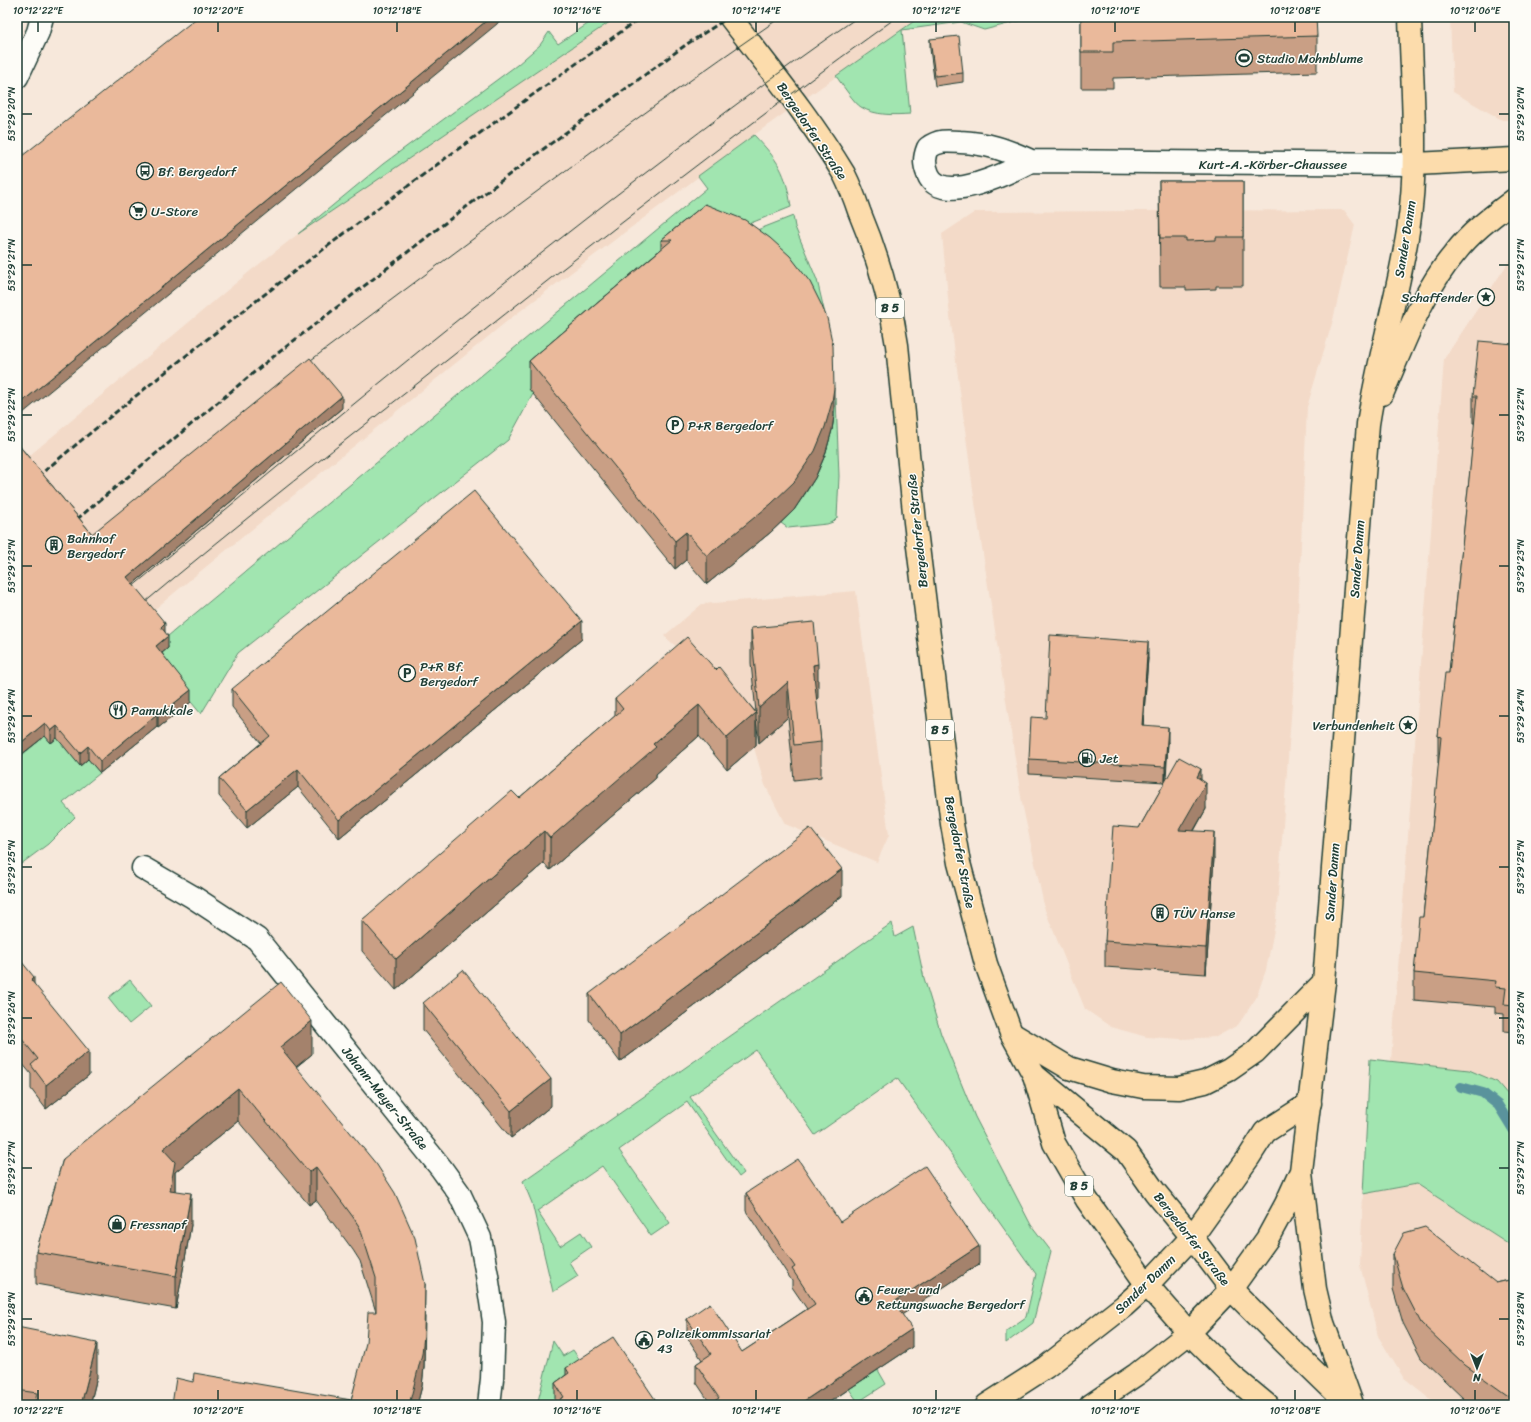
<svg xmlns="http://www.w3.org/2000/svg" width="1531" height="1422" font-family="Sriracha,sans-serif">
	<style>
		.built { fill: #f3dac8 }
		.green { fill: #a1e5b0; stroke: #609172 }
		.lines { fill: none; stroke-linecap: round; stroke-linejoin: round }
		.stream { stroke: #5a939c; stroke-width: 10 }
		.minor-casing { stroke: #1f3d34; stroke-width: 25 }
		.major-casing { stroke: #1f3d34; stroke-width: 25 }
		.minor { stroke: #fdfcf7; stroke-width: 22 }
		.major { stroke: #fcdcac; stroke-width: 22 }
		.tram { stroke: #1f3d34; stroke-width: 1 }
		.rail { stroke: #1f3d34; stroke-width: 3; stroke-dasharray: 6 3; stroke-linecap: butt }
		.wall { fill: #c99f85; stroke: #1f3d34 }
		.shaded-wall { fill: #a4826c; stroke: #1f3d34 }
		.building { fill: #eab99b; stroke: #1f3d34 }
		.ticks { fill: none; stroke: #1f3d34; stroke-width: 1.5 }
		.labels { text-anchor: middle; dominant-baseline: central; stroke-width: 3; stroke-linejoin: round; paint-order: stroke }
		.shield { fill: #fdfcf7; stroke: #62766e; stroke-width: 1 }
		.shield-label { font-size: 12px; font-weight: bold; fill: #1f3d34 }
		.poi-label { font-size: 13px; fill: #1f3d34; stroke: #fdfcf7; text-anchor: start }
		.street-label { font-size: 13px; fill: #1f3d34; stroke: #fdfcf7 }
		.neatline { fill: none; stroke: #1f3d34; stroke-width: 1.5 }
		.ticks-label { font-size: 10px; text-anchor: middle; fill: #1f3d34 }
	</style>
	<rect width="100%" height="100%" fill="#f7e8db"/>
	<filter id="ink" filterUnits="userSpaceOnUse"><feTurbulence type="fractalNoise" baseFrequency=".025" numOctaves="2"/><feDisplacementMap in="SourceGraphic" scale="8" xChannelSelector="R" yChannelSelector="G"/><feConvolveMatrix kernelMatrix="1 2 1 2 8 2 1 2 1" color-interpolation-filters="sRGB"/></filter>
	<g filter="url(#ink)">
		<g class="built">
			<polygon points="617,17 920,17 754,135 511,318 191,579 17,724 17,466 249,272 298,234"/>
			<polygon points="1450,17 1514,17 1514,120 1502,120 1453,92"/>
			<polygon points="1344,210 1355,225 1333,320 1307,407 1297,636 1276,920 1266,970 1256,998 1238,1025 1216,1037 1182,1039 1147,1037 1111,1027 1085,1009 1045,910 1022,803 973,490 949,308 942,234 975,212"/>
			<polygon points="1514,254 1514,1102 1497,1082 1391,1061 1444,359"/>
			<polygon points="856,591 889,835 877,862 785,824 765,785 752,741 737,699 664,636 702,604"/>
			<polygon points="1417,1184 1514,1247 1514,1405 1438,1405 1403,1377 1378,1336 1360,1265 1363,1194"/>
		</g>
		<g class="green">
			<polygon points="598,17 617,17 298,234 383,164 517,65 540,45 549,32 558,44"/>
			<path d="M920 17H1030L1027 19 984 30 961 22 902 30 910 114C895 115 875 116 861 107 855 104 841 83 836 76Z"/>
			<path d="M754 135C778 160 786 172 791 207L731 231 533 394 508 440 238 653 201 714 173 680 123 685 162 641 707 188 698 176Z"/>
			<polygon points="793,216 795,227 817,280 825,314 729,241"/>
			<path d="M836 398 839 476 837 518 833 522 827 524 788 528 781 523C817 487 832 448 836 398Z"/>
			<polygon points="45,736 51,743 57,738 88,759 100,773 63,803 75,817 48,844 17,867 17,759"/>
			<polygon points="892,923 895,937 913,927 924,978 941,1034 975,1117 1031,1225 1051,1251 1033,1323 1006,1343 1006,1331 1026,1317 1036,1274 897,1078 815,1135 756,1050 690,1097 744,1173 739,1177 687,1102 619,1150 670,1223 651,1236 602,1166 537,1211 560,1246 581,1232 591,1247 569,1262 578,1276 553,1292 532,1203 523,1181"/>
			<polygon points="130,980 151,1006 129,1024 108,998"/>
			<polygon points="1370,1059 1469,1070 1497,1082 1514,1102 1514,1247 1417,1184 1363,1194"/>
			<polygon points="553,1341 563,1356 573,1350 588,1372 558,1405 537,1405"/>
			<polygon points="878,1370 886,1384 858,1402 849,1389"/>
		</g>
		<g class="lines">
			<polyline class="stream" points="1461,1087 1483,1093 1498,1105 1514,1131"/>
			<g class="minor-casing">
				<g id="minor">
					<polyline points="17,77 38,32 42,17"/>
					<path d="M1031 161C1010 172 941 207 928 174 924 164 924 158 928 148 939 140 947 141 960 142 988 143 1006 150 1031 161L1415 164"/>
					<polyline points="143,868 193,897 257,939 441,1168 459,1193 480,1238 487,1275 494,1322 492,1379 489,1405"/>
				</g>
			</g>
			<g class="major-casing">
				<g id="major">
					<path d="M730 17C769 68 811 119 844 174 850 186 855 199 859 211 877 254 890 298 897 345L915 522 952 824 959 863 986 964 1011 1033 1034 1075 1054 1143 1087 1200 1147 1285 1189 1333 1232 1376 1267 1405"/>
					<polyline points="1415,164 1514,159"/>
					<path d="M1382 394C1403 346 1421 293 1455 253 1471 232 1493 216 1514 200"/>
					<polyline points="1012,1034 1069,1068 1112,1081 1143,1087 1179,1088 1205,1082 1229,1070 1255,1052 1324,982"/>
					<polyline points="1034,1075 1126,1151 1155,1192 1192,1237 1231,1289 1285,1343 1349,1405"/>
					<polyline points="1301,1173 1315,1289 1323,1323 1352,1404"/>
					<polyline points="987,1405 1046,1367 1124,1306 1147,1285 1192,1237 1249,1157 1265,1132 1310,1103"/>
					<path d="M1091 1405 1137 1374 1189 1333 1231 1289 1267 1239 1286 1204 1301 1171 1324 982 1368 424C1378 359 1398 296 1408 231 1419 161 1412 88 1410 17"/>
				</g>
			</g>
			<use href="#minor" class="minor"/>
			<use href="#major" class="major"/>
			<g class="tram">
				<path d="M303 366C461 248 618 129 781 17"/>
				<path d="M126 592C284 461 443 329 606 203 689 140 772 76 858 17"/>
				<path d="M138 608C240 522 346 440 451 357 597 241 745 126 897 17"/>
			</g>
			<g class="rail">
				<path d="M17 494C217 325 428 168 642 17"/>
				<polyline points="70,525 264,364 445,223 542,150 687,44 729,17"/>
			</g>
		</g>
		<g class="wall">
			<polygon points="1081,17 1317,36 1317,72 1113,78 1113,88 1081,88"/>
			<polygon points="930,39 963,73 963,82 935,86 930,49"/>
			<polygon points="1159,181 1243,181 1243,286 1216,286 1216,289 1186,290 1186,287 1160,287"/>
			<polygon points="705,204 834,416 832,430 825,455 815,478 794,510 771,532 707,584 686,560 675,569 529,389 529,361 661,249 661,240"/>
			<polygon points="1514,344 1514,1032 1504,1031 1504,1014 1495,1013 1495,1007 1414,1000 1414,973 1423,917 1439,763 1438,763 1438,736 1449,673 1475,423 1473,423 1473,396"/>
			<polygon points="342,408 133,584 165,632 168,648 162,653 191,702 158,728 157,727 100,773 88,759 80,766 57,738 51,743 45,736 17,758 17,443 92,534"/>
			<polygon points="751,628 818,699 816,699 821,742 821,777 794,780 788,717 759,743 756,720 756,745 727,770 699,736 656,774 656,778 550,870 544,863 396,990 362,951 362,920 519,798 615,716 615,699 716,670 756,712 751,663"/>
			<polygon points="582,639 339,838 298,787 247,828 219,796 219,778 261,743 232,707 232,689"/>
			<polygon points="1148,658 1143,725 1168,742 1166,781 1201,780 1206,809 1194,831 1214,858 1206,974 1105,967 1105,941 1139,828 1165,782 1029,774 1029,759 1046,718"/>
			<polygon points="842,896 620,1062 589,1020 589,994"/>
			<polygon points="17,956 89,1075 46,1109 31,1089 31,1074 17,1057"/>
			<polygon points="423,1003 551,1106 511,1138 423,1030"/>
			<polygon points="312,1054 296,1067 425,1317 424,1367 422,1386 417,1405 172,1405 193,1382 351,1400 376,1312 360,1261 353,1250 316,1200 309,1205 238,1121 175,1172 175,1190 191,1225 176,1309 36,1284 36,1252 63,1159"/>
			<polygon points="746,1193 840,1222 979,1264 902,1314 912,1347 825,1405 708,1405 710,1403 696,1382 696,1364 702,1360 687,1337 687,1319 742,1352 807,1309 792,1287 792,1281 746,1211"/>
			<polygon points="1393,1254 1496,1283 1514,1279 1514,1405 1471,1405 1465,1400 1421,1358 1403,1323 1393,1289"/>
			<polygon points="17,1327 97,1377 90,1405 17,1405"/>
			<polygon points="566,1368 659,1405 558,1405 555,1400 555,1383 566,1375"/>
		</g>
		<g class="shaded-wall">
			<polygon points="491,17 502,17 497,24 17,418 17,406"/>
			<polygon points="834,388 834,416 832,430 825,455 815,478 794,510 771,532 707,584 707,556"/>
			<polygon points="342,396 342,408 127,589 127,577"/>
			<polygon points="686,532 686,560 675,569 675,541"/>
			<polygon points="582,621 582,639 339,838 339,820"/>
			<polygon points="165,623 165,636 161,627"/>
			<polygon points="168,636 168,648 156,658 156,646"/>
			<polygon points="1148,642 1148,658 1142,741 1142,725"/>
			<polygon points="818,664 818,699 813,700 813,665"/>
			<polygon points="788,682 788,717 759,743 759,708"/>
			<polygon points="191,690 191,702 158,728 158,716"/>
			<polygon points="699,705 699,736 656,774 656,778 550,870 550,838 653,744"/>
			<polygon points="756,713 756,745 727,770 727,738"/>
			<polygon points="157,714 157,727 100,773 100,761"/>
			<polygon points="45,723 45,736 17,758 17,746"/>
			<polygon points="57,726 57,738 51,743 51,731"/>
			<polygon points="1168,727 1168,742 1165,783 1165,767"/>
			<polygon points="88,746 88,759 80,766 80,753"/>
			<polygon points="298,769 298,787 247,828 247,810"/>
			<polygon points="1201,769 1201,792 1206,783 1206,809 1179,856 1179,830 1197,777"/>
			<polygon points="544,831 544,863 396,990 396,959"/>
			<polygon points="1214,832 1214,858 1206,974 1206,948"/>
			<polygon points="842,869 842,896 620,1062 620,1035"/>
			<polygon points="34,977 34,1000 31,980"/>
			<polygon points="312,1021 312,1054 280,1080 280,1047"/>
			<polygon points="89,1051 89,1075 46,1109 46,1085"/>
			<polygon points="551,1079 551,1106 511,1138 511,1111"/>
			<polygon points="238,1088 238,1121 175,1172 175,1194 170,1223 163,1149"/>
			<polygon points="316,1167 316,1200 309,1205 309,1172"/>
			<polygon points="191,1193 191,1225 176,1309 176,1276"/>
			<polygon points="979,1246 979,1264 894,1320 894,1302"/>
			<polygon points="425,1284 424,1367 422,1386 417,1405 409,1405"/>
			<polygon points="912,1329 912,1347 825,1405 798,1405"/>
			<polygon points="97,1343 97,1377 90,1405 81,1405"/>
		</g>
		<g class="building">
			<polygon points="198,17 491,17 17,406 17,160"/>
			<polygon points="1081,17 1316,17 1317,36 1113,42 1113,52 1081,52"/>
			<polygon points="959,36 963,73 935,76 930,39"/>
			<polygon points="1159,181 1243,181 1243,237 1216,237 1216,240 1186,241 1186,238 1160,238"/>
			<polygon points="705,204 745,220 770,238 790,256 810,282 821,304 827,318 833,346 834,388 832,402 825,427 815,451 794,482 771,504 707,556 686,532 675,541 529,361 672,240 661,240"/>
			<polygon points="1479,341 1514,344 1514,1005 1504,1004 1506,988 1495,987 1496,981 1414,973 1419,917 1423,917 1433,820 1441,737 1438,736 1445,673 1449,673 1469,479 1477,396 1473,396"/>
			<polygon points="310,358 342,396 127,577 165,623 161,627 168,636 156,646 191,690 158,716 157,714 100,761 88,746 80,753 57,726 51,731 45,723 17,746 17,443 92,534"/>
			<polygon points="474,491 582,621 339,820 298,769 247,810 219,778 270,736 232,689"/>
			<polygon points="814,622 818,664 813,665 821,742 794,745 788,682 759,708 751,628"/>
			<polygon points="1050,635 1148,642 1142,725 1168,727 1165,767 1029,759 1031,717 1046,718"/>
			<polygon points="687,637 716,670 719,667 756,713 727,738 699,705 653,744 656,747 550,838 544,831 396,959 362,920 512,791 519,798 623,709 615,699"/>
			<polygon points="1179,757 1201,769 1197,777 1206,783 1179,830 1214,832 1206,948 1105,941 1113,826 1139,828"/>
			<polygon points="810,828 842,869 620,1035 589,994"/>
			<polygon points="17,956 34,977 31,980 89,1051 46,1085 31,1065 38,1059 17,1033"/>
			<polygon points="463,970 551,1079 511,1111 423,1003"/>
			<polygon points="281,982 312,1021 280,1047 377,1165 395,1193 415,1238 425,1284 424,1335 422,1354 409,1405 172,1405 176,1378 193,1382 194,1373 351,1400 366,1343 368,1312 376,1312 376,1278 360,1228 353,1217 316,1167 309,1172 238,1088 163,1149 175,1162 170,1190 191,1193 176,1276 36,1252 63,1159"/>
			<polygon points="798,1159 840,1222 925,1166 979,1246 894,1302 912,1329 798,1405 708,1405 719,1398 696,1364 711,1354 687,1319 710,1303 742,1352 815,1304 792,1269 795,1267 746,1193"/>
			<polygon points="1425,1227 1496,1283 1514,1279 1514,1400 1465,1365 1421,1323 1403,1288 1393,1254 1404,1233"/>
			<polygon points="17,1327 97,1343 81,1405 45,1405 35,1403 37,1393 17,1390"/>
			<polygon points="613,1337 659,1405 563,1405 560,1399 564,1397 555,1383 569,1373 566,1368"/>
		</g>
	</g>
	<path class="ticks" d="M38 22V32M218 22V32M397 22V32M577 22V32M756 22V32M936 22V32M1115 22V32M1295 22V32M1475 22V32M22 114H32M1499 114H1509M22 265H32M1499 265H1509M22 415H32M1499 415H1509M22 566H32M1499 566H1509M22 716H32M1499 716H1509M22 867H32M1499 867H1509M22 1018H32M1499 1018H1509M22 1168H32M1499 1168H1509M22 1319H32M1499 1319H1509M38 1390V1400M218 1390V1400M397 1390V1400M577 1390V1400M756 1390V1400M936 1390V1400M1115 1390V1400M1295 1390V1400M1475 1390V1400"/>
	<defs>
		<g id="stadium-ring" transform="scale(0.9)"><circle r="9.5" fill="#fdfcf7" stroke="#1f3d34" stroke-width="1.5"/><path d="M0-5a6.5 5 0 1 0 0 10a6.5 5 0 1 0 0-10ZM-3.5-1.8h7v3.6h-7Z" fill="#1f3d34"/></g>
		<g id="bus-ring" transform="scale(0.9)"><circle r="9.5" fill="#fdfcf7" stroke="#1f3d34" stroke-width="1.5"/><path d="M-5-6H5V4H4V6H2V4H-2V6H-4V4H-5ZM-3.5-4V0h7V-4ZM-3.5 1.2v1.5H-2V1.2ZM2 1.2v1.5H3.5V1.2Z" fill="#1f3d34"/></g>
		<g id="supermarket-ring" transform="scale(0.9)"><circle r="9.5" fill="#fdfcf7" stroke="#1f3d34" stroke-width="1.5"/><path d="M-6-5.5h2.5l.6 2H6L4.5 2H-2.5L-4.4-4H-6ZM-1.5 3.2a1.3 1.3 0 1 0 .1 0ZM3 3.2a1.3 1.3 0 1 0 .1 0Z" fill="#1f3d34"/></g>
		<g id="sight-ring" transform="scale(0.9)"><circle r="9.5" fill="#fdfcf7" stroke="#1f3d34" stroke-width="1.5"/><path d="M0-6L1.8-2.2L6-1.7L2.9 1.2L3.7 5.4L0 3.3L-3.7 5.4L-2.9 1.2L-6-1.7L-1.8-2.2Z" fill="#1f3d34"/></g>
		<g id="parking-ring" transform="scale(0.9)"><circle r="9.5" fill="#fdfcf7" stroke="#1f3d34" stroke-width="1.5"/><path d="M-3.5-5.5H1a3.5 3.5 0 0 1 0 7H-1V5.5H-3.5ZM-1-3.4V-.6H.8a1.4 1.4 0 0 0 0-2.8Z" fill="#1f3d34"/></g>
		<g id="building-ring" transform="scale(0.9)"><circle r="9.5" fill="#fdfcf7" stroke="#1f3d34" stroke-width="1.5"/><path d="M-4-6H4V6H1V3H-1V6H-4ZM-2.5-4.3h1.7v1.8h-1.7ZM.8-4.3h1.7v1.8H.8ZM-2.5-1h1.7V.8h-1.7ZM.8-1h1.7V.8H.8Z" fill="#1f3d34"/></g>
		<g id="restaurant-ring" transform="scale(0.9)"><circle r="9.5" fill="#fdfcf7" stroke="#1f3d34" stroke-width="1.5"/><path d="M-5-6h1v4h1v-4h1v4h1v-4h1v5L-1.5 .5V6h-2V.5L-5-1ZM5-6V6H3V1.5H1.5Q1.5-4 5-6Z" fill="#1f3d34"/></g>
		<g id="fuel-ring" transform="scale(0.9)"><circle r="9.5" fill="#fdfcf7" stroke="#1f3d34" stroke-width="1.5"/><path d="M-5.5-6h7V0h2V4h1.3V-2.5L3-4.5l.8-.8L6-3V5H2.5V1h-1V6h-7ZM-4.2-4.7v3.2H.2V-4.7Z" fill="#1f3d34"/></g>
		<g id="shop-ring" transform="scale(0.9)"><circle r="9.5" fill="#fdfcf7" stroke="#1f3d34" stroke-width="1.5"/><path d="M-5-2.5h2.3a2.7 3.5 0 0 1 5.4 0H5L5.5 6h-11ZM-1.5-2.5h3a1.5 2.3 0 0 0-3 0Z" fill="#1f3d34"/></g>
		<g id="civic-ring" transform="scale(0.9)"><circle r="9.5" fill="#fdfcf7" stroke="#1f3d34" stroke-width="1.5"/><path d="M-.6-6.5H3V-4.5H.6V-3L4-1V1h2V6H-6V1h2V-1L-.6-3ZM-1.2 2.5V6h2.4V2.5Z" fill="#1f3d34"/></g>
	</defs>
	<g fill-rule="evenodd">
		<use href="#stadium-ring" x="1244" y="58"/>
		<use href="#bus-ring" x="145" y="171"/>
		<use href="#supermarket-ring" x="138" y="211"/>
		<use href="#sight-ring" x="1486" y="297"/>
		<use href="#parking-ring" x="675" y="425"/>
		<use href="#building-ring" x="54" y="545"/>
		<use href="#parking-ring" x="407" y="673"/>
		<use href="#restaurant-ring" x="118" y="710"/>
		<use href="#sight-ring" x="1408" y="725"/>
		<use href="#fuel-ring" x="1087" y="758"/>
		<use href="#building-ring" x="1160" y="913"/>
		<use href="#shop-ring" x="117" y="1224"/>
		<use href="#civic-ring" x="864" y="1296"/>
		<use href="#civic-ring" x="644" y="1340"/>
	</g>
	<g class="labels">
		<g class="shield">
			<rect x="876" y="298" width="28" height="20" rx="3"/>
			<rect x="926" y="720" width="28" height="20" rx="3"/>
			<rect x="1065" y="1176" width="28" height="20" rx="3"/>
		</g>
		<g class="shield-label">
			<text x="890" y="308">B 5</text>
			<text x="940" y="730">B 5</text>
			<text x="1079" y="1186">B 5</text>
		</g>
		<g class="poi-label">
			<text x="1257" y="58">Studio Mohnblume</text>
			<text x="158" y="171">Bf. Bergedorf</text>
			<text x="151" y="211">U-Store</text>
			<text x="1473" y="297" text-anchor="end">Schaffender</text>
			<text x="688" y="425">P+R Bergedorf</text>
			<text x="67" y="538">Bahnhof<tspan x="67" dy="15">Bergedorf</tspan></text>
			<text x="420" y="666">P+R Bf.<tspan x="420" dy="15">Bergedorf</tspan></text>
			<text x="131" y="710">Pamukkale</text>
			<text x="1395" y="725" text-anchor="end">Verbundenheit</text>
			<text x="1100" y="758">Jet</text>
			<text x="1173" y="913">TÜV Hanse</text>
			<text x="130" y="1224">Fressnapf</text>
			<text x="877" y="1289">Feuer- und<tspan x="877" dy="15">Rettungswache Bergedorf</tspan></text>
			<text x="657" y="1333">Polizeikommissariat<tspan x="657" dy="15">43</tspan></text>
		</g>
		<g class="street-label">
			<text transform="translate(812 131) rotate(56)">Bergedorfer Straße</text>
			<text x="1273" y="164">Kurt-A.-Körber-Chaussee</text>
			<text transform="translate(1405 239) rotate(-81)">Sander Damm</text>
			<text transform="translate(917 531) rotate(-96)">Bergedorfer Straße</text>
			<text transform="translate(1357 559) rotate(-86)">Sander Damm</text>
			<text transform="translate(960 852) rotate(79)">Bergedorfer Straße</text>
			<text transform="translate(1332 882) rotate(-86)">Sander Damm</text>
			<text transform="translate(385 1098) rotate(51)">Johann-Meyer-Straße</text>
			<text transform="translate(1192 1239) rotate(52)">Bergedorfer Straße</text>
			<text transform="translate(1145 1284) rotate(-44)">Sander Damm</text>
		</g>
	</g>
	<rect width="1531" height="1422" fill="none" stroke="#fdfcf7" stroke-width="44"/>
	<g transform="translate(1477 1368) rotate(180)" stroke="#fdfcf7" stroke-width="3" paint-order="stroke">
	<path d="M0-3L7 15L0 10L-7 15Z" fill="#1f3d34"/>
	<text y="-6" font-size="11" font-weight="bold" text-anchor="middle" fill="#1f3d34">N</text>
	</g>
	<rect x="22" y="22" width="1487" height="1378" class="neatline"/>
	<g class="ticks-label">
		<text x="38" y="14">10°12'22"E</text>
		<text x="218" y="14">10°12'20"E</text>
		<text x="397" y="14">10°12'18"E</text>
		<text x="577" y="14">10°12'16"E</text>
		<text x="756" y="14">10°12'14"E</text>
		<text x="936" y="14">10°12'12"E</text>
		<text x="1115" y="14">10°12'10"E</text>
		<text x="1295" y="14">10°12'08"E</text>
		<text x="1475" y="14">10°12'06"E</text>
		<text transform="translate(1520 114) rotate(-90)" y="4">53°29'20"N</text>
		<text transform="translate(11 114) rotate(-90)" y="4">53°29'20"N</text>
		<text transform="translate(1520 265) rotate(-90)" y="4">53°29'21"N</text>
		<text transform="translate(11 265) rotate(-90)" y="4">53°29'21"N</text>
		<text transform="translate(1520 415) rotate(-90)" y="4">53°29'22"N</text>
		<text transform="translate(11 415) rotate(-90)" y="4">53°29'22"N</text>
		<text transform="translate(1520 566) rotate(-90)" y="4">53°29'23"N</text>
		<text transform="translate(11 566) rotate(-90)" y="4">53°29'23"N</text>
		<text transform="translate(1520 716) rotate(-90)" y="4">53°29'24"N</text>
		<text transform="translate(11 716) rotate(-90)" y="4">53°29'24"N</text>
		<text transform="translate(1520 867) rotate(-90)" y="4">53°29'25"N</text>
		<text transform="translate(11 867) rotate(-90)" y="4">53°29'25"N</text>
		<text transform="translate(1520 1018) rotate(-90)" y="4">53°29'26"N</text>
		<text transform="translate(11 1018) rotate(-90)" y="4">53°29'26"N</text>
		<text transform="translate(1520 1168) rotate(-90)" y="4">53°29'27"N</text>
		<text transform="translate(11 1168) rotate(-90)" y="4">53°29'27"N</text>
		<text transform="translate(1520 1319) rotate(-90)" y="4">53°29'28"N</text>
		<text transform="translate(11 1319) rotate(-90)" y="4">53°29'28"N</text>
		<text x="38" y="1414">10°12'22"E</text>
		<text x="218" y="1414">10°12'20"E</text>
		<text x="397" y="1414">10°12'18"E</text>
		<text x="577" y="1414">10°12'16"E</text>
		<text x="756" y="1414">10°12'14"E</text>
		<text x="936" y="1414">10°12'12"E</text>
		<text x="1115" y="1414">10°12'10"E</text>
		<text x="1295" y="1414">10°12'08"E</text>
		<text x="1475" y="1414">10°12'06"E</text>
	</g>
</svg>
